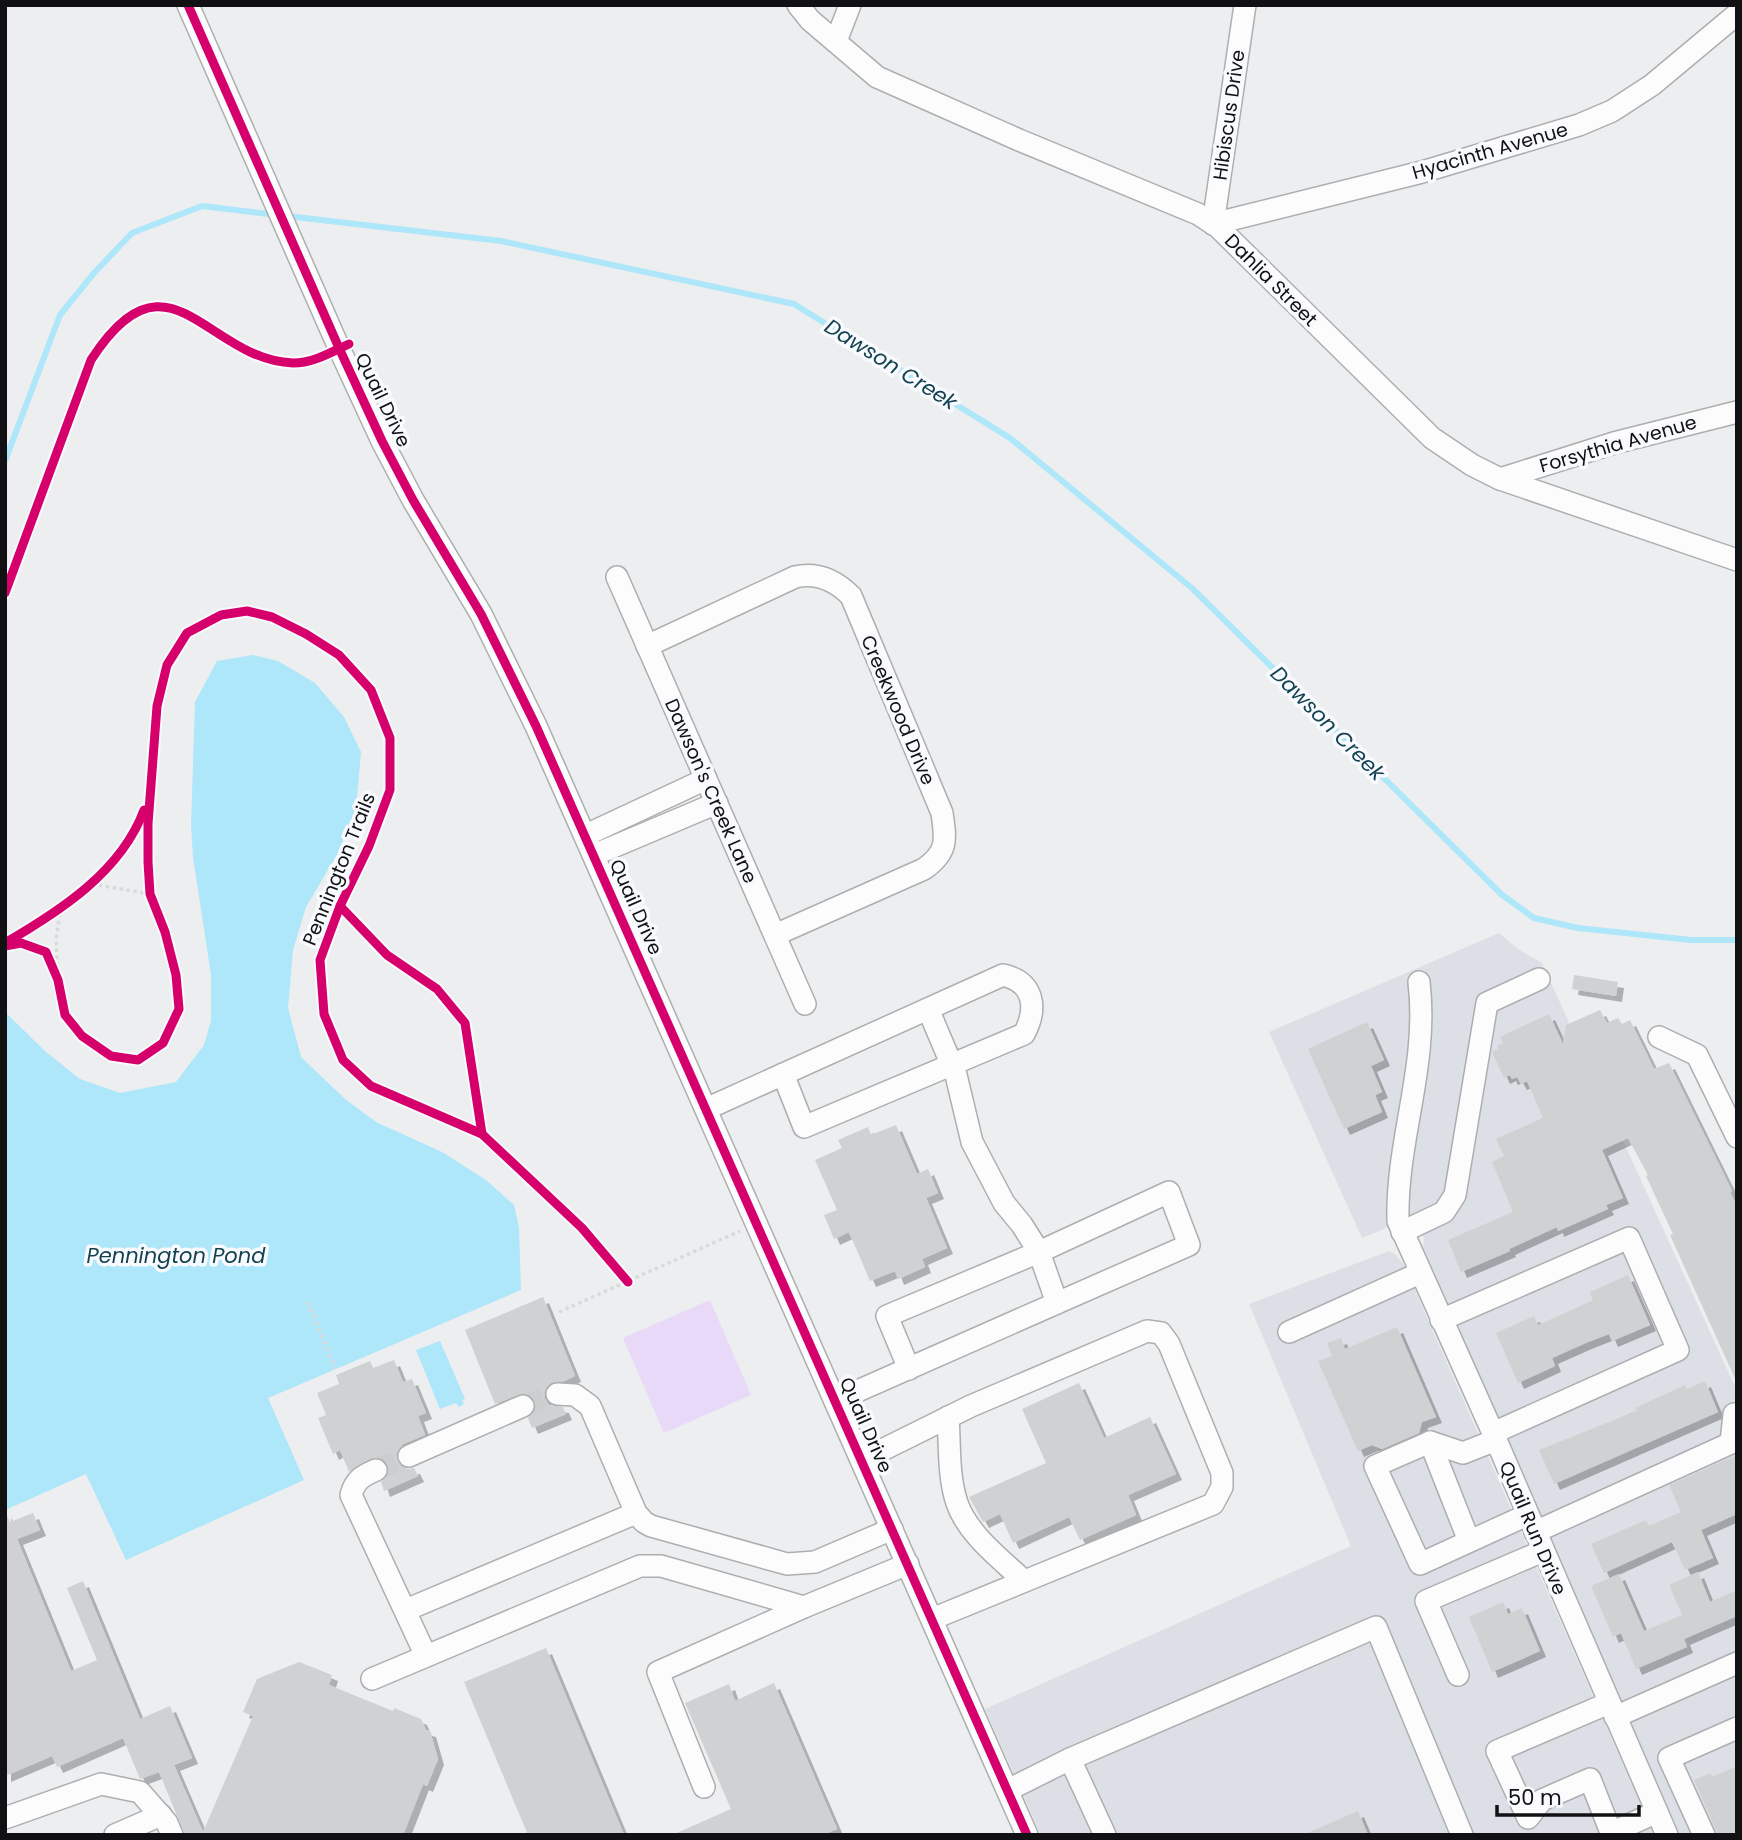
<svg xmlns="http://www.w3.org/2000/svg" width="1742" height="1840" font-family="Poppins,sans-serif">
	<style>
		.built { fill: #dddfe6 }
		.green { fill: #e8d9f8 }
		.water { fill: #aee6fa }
		.lines { fill: none; stroke-linecap: round; stroke-linejoin: round }
		.stream { stroke: #aee6fa; stroke-width: 6 }
		.building { fill: #cfd1d3; filter: url(#shadow) }
		.minor-tunnel { stroke: #cbcdcf; stroke-width: 21; stroke-dasharray: 21 10; stroke-linecap: butt }
		.minor-casing { stroke: #acaeaf; stroke-width: 24 }
		.path { stroke: #d9dadb; stroke-width: 3.5; stroke-dasharray: 3.5 3.5; stroke-linecap: butt }
		.minor { stroke: #fcfcfd; stroke-width: 21 }
		.cycleway-casing { stroke: #f8fafe; stroke-width: 13 }
		.cycleway { stroke: #d6006c; stroke-width: 9 }
		.labels { text-anchor: middle; dominant-baseline: central; stroke-width: 7; stroke-linejoin: round; paint-order: stroke }
		.street-label { font-size: 19px; fill: #111113; stroke: #f8fafe }
		.water-label { font-size: 21px; font-style: italic; fill: #134251; stroke: #f8fafe }
	</style>
	<defs>
		<filter id="shadow"><feDropShadow dx="6" dy="6" stdDeviation="0" flood-color="#0004"/></filter>
	</defs>
	<rect width="100%" height="100%" fill="#eceef0"/>
	<g class="built">
		<polygon points="1499,933 1518,949 1542,963 1737,1391 1737,1835 1680,1835 1423,1250 1424,1239 1414,1216 1362,1238 1269,1032"/>
		<polygon points="1389,1251 1395,1254 1405,1267 1654,1835 1041,1835 985,1709 1351,1546 1249,1304"/>
	</g>
	<polygon class="green" points="710,1300 751,1395 664,1433 623,1338"/>
	<g class="water">
		<polygon points="253,655 278,661 315,683 344,717 361,752 356,809 338,853 306,907 293,950 288,1008 301,1057 345,1099 376,1122 442,1152 486,1180 514,1205 519,1227 521,1290 268,1398 304,1480 126,1560 86,1474 5,1510 5,1012 46,1052 80,1079 120,1093 176,1082 204,1045 211,1021 211,975 193,857 191,825 195,702 217,661"/>
		<polygon points="440,1341 465,1399 462,1400 464,1404 459,1407 456,1403 440,1409 416,1350"/>
	</g>
	<g class="lines">
		<g class="stream">
			<polyline points="287,216 501,241 794,304 1010,438 1193,589 1501,894 1534,918 1578,928 1691,940 1737,940"/>
			<polyline points="5,461 60,315 94,273 132,233 202,206 276,215"/>
		</g>
	</g>
	<g class="building">
		<polygon points="1574,975 1618,982 1616,996 1572,989"/>
		<polygon points="1600,1010 1607,1023 1618,1018 1622,1024 1630,1020 1654,1069 1669,1063 1732,1191 1730,1192 1737,1207 1737,1383 1670,1235 1673,1234 1646,1176 1648,1175 1628,1138 1602,1150 1623,1198 1606,1205 1608,1209 1558,1231 1557,1227 1509,1249 1510,1251 1461,1272 1448,1240 1513,1212 1492,1162 1504,1156 1496,1139 1543,1118 1527,1081 1521,1084 1517,1077 1512,1079 1510,1075 1504,1078 1492,1052 1499,1049 1497,1046 1503,1043 1500,1037 1549,1014 1563,1044 1566,1025"/>
		<polygon points="1367,1022 1384,1060 1371,1066 1382,1092 1375,1095 1382,1112 1344,1129 1308,1049"/>
		<polygon points="896,1125 917,1174 928,1169 938,1193 926,1198 947,1248 922,1259 925,1267 898,1279 895,1271 870,1281 849,1232 834,1239 824,1215 837,1210 815,1160 842,1148 838,1140 868,1127 871,1135"/>
		<polygon points="1628,1275 1650,1325 1612,1341 1609,1334 1588,1342 1552,1358 1555,1366 1518,1383 1496,1333 1534,1316 1538,1325 1574,1309 1593,1300 1590,1292"/>
		<polygon points="543,1297 575,1376 564,1381 551,1383 544,1393 545,1399 549,1405 563,1407 566,1414 532,1428 528,1418 536,1408 535,1400 524,1393 495,1404 465,1330"/>
		<polygon points="1397,1327 1436,1417 1422,1422 1419,1433 1382,1449 1372,1445 1358,1451 1318,1361 1332,1356 1327,1343 1341,1338 1345,1349"/>
		<polygon points="394,1360 403,1382 412,1379 426,1413 418,1416 425,1435 403,1444 396,1454 401,1466 407,1469 414,1468 418,1476 384,1491 381,1482 387,1477 389,1471 383,1459 371,1458 349,1472 340,1450 333,1454 318,1418 326,1415 317,1393 339,1384 336,1375 370,1361 373,1368"/>
		<polygon points="1705,1381 1718,1412 1554,1484 1539,1450 1619,1418 1637,1410 1635,1408 1685,1385 1687,1389"/>
		<polygon points="1079,1383 1104,1438 1150,1417 1176,1474 1128,1495 1136,1515 1080,1540 1069,1517 1013,1543 1000,1514 983,1522 969,1497 1046,1463 1022,1409"/>
		<polygon points="1737,1455 1737,1514 1701,1530 1713,1558 1685,1570 1672,1542 1604,1573 1591,1544 1646,1520 1649,1526 1681,1512 1669,1485"/>
		<polygon points="5,1512 10,1522 33,1513 40,1530 17,1539 71,1671 97,1660 67,1588 83,1581 140,1719 170,1706 192,1758 174,1765 203,1832 253,1716 243,1712 257,1679 299,1662 332,1675 329,1685 393,1711 394,1708 421,1719 426,1730 430,1731 438,1759 427,1786 423,1784 403,1835 185,1835 159,1772 140,1779 123,1738 57,1767 52,1756 5,1776"/>
		<polygon points="1698,1572 1710,1602 1737,1590 1737,1616 1684,1639 1687,1647 1636,1669 1621,1633 1613,1637 1591,1586 1619,1574 1644,1631 1682,1615 1669,1585"/>
		<polygon points="1503,1602 1508,1614 1522,1608 1540,1651 1492,1672 1469,1617"/>
		<polygon points="546,1648 624,1835 528,1835 464,1682"/>
		<polygon points="774,1683 837,1829 822,1835 672,1835 731,1809 685,1703 729,1684 735,1701"/>
		<polygon points="1737,1766 1737,1835 1718,1835 1694,1780 1711,1773 1712,1777"/>
		<polygon points="1358,1811 1368,1835 1303,1835"/>
	</g>
	<g class="lines">
		<g class="minor-tunnel">
			<polyline points="523,1406 557,1394"/>
			<polyline points="376,1470 409,1456"/>
		</g>
		<g class="minor-casing">
			<g id="minor">
				<polyline points="188,5 339,348 382,441 413,500 481,614 536,726 1027,1835"/>
				<polyline points="798,5 810,20 877,77 1019,140 1198,214 1218,227 1432,438 1472,465 1500,479 1737,560"/>
				<polyline points="1245,5 1213,224 1422,172 1579,125 1612,111 1652,85 1737,14"/>
				<polyline points="836,41 850,5"/>
				<polyline points="1500,479 1614,443 1737,412"/>
				<polyline points="617,577 805,1004"/>
				<path d="M647 646 795 577C817 572 835 580 851 596L942 813C946 840 948 852 924 869L775 935"/>
				<polyline points="586,835 706,779"/>
				<polyline points="594,855 717,803"/>
				<path d="M1419 982C1429 1066 1396 1139 1398 1221L1493 1433 1667 1835"/>
				<polyline points="1659,1037 1697,1055 1737,1137"/>
				<path d="M706 1109 1003 975C1034 982 1038 1008 1024 1034L804 1127 783 1074"/>
				<polyline points="1402,1232 1444,1212 1455,1195 1487,1003 1539,979"/>
				<polyline points="1441,1320 1629,1238 1678,1350 1493,1433"/>
				<polyline points="1289,1332 1420,1273"/>
				<polyline points="909,1369 887,1316 1039,1252 1169,1192 1189,1245 1057,1303"/>
				<polyline points="557,1394 575,1395 590,1406 636,1513 644,1522 651,1526 787,1564 815,1562 892,1529"/>
				<polyline points="835,1401 1057,1303 1039,1252 1022,1225 1004,1203 972,1142 956,1075 928,1009"/>
				<path d="M948 1417C950 1445 948 1477 957 1503 968 1535 1001 1559 1024 1581"/>
				<polyline points="1430,1442 1463,1453 1496,1440"/>
				<polyline points="409,1456 523,1406"/>
				<polyline points="862,1460 971,1406 1147,1331 1161,1333 1169,1344 1222,1473 1222,1487 1213,1504 932,1619"/>
				<path d="M376 1470C362 1476 355 1480 351 1495L426 1656"/>
				<polyline points="1535,1532 1731,1443 1734,1414"/>
				<polyline points="1469,1541 1430,1442 1375,1466 1420,1564 1527,1515"/>
				<polyline points="406,1610 636,1513"/>
				<polyline points="1458,1675 1426,1601 1543,1551"/>
				<polyline points="372,1679 640,1566 661,1566 804,1607 908,1564"/>
				<polyline points="1609,1703 1497,1751 1528,1818 1542,1800 1590,1779 1612,1835"/>
				<polyline points="1615,1717 1737,1663"/>
				<polyline points="1070,1759 1105,1835"/>
				<polyline points="704,1787 658,1672 804,1607"/>
				<polyline points="1008,1790 1070,1759 1376,1627 1462,1835"/>
				<polyline points="5,1818 101,1784 140,1792 167,1823 172,1835"/>
				<polyline points="1611,1833 1657,1812"/>
				<polyline points="115,1835 161,1815"/>
				<polyline points="1704,1835 1669,1758 1737,1728"/>
			</g>
		</g>
		<g class="path">
			<polyline points="92,884 150,894"/>
			<polyline points="58,980 56,939 61,906"/>
			<polyline points="308,1302 335,1369"/>
			<polyline points="559,1312 740,1231"/>
		</g>
		<use href="#minor" class="minor"/>
		<g class="cycleway-casing">
			<g id="cycleway">
				<polyline points="188,5 339,348 382,441 413,500 481,614 536,726 1027,1835"/>
				<path d="M5 593 91 360C169 240 206 360 293 363 314 363 331 352 349 344"/>
				<polyline points="340,906 387,955 437,989 465,1023 482,1134"/>
				<path d="M5 943C60 911 121 872 144 810"/>
				<polyline points="5,946 21,943 46,952 58,980 65,1015 82,1036 111,1056 138,1060 163,1043 179,1009 176,975 165,932 150,894 148,862 148,824 157,706 167,665 187,633 221,615 247,611 272,617 306,634 339,655 371,690 390,738 390,790 369,846 340,906 320,960 324,1014 343,1060 371,1086 482,1134 582,1228 628,1282"/>
			</g>
		</g>
		<use href="#cycleway" class="cycleway"/>
	</g>
	<g class="labels">
		<g class="street-label">
			<text transform="translate(1229 115) rotate(-82)">Hibiscus Drive</text>
			<text transform="translate(1490 151) rotate(-16)">Hyacinth Avenue</text>
			<text transform="translate(1271 280) rotate(45)">Dahlia Street</text>
			<text transform="translate(383 400) rotate(64)">Quail Drive</text>
			<text transform="translate(1618 444) rotate(-16)">Forsythia Avenue</text>
			<text transform="translate(898 710) rotate(67)">Creekwood Drive</text>
			<text transform="translate(711 791) rotate(66)">Dawson's Creek Lane</text>
			<text transform="translate(339 869) rotate(-68)">Pennington Trails</text>
			<text transform="translate(636 907) rotate(66)">Quail Drive</text>
			<text transform="translate(866 1425) rotate(66)">Quail Drive</text>
			<text transform="translate(1533 1528) rotate(67)">Quail Run Drive</text>
		</g>
		<g class="water-label">
			<text transform="translate(891 364) rotate(32)">Dawson Creek</text>
			<text transform="translate(1328 723) rotate(45)">Dawson Creek</text>
			<text x="176" y="1255">Pennington Pond</text>
		</g>
	</g>
	<rect width="1742" height="1840" fill="none" stroke="#111113" stroke-width="14"/>
	<path d="M1497 1805v10h142v-10" fill="none" stroke="#111113" stroke-width="3.5"/>
	<text x="1508" y="1805" font-size="21" fill="#111113" stroke="#f8fafe" stroke-width="5" paint-order="stroke">50 m</text>
</svg>
